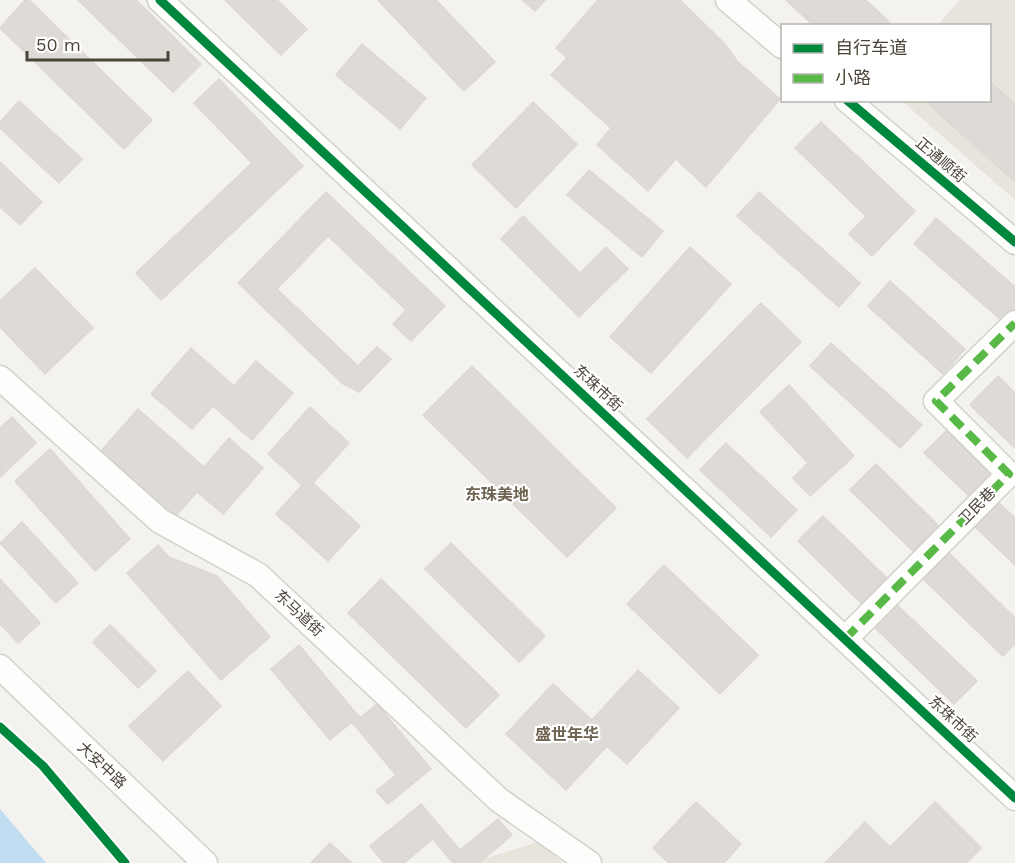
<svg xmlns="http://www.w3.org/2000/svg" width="1015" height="863" font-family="'Work Sans','Noto Sans SC',sans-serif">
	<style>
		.residential { fill: #e7e4dc }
		.water { fill: #c0ddf1 }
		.building { fill: #dedbd6; stroke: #dcd9d4; stroke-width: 1.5 }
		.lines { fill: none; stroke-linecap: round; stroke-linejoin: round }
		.minor-casing { stroke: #d2d0cb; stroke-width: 27 }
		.minor { stroke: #fdfdfc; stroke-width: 24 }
		.quiet { stroke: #58b947; stroke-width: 8; stroke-dasharray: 15 8; stroke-linecap: butt }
		.cycleway-casing { stroke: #fff; stroke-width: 13 }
		.cycleway { stroke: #00873e; stroke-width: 9 }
		.labels { text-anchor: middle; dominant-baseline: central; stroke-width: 4.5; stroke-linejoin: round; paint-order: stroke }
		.street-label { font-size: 15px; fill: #4b4439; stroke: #fff }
		.neighbourhood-label { font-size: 16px; font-weight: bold; fill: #6e6250; stroke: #fff }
	</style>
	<rect width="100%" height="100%" fill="#f4f2ee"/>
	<g class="residential">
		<polygon points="960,0 1015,0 1015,200 902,101 990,100 990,26 938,25"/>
		<polygon points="538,842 563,863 470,863"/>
	</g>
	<polygon class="water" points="0,809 46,863 0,863"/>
	<g class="building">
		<polygon points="25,0 29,0 152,120 124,149 0,28"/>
		<polygon points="78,0 136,0 201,64 173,92"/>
		<polygon points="225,0 277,0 307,29 281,55"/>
		<polygon points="378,0 436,0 495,62 464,91"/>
		<polygon points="522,0 545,0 535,11"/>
		<polygon points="598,0 680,0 725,44 737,61 780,99 706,187 676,159 648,191 597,145 611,128 551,75 567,58 556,48"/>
		<polygon points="786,0 866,0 893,26 814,26"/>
		<polygon points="362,44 426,98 400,129 336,75"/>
		<polygon points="219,79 303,166 161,300 136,273 252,163 194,103"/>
		<polygon points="990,82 1015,104 1015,182 924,100 990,100"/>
		<polygon points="19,101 82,159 59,183 0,128 0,122"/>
		<polygon points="533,102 577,144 516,208 472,165"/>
		<polygon points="821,122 915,211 872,256 849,234 866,216 795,148"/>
		<polygon points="0,162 42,202 20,225 0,207"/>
		<polygon points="589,170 663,231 642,257 567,195"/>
		<polygon points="326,192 445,306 411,341 393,324 406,310 328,236 277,289 358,366 377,347 391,359 359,392 343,384 238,283"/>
		<polygon points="759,192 860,283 839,307 737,216"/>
		<polygon points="523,216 580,273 606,247 628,269 579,317 501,239"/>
		<polygon points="936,218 1015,287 1015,320 1009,327 914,244"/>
		<polygon points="690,247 731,284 651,373 610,337"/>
		<polygon points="35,268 93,328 45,374 0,327 0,301"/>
		<polygon points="890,281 965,349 943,374 868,306"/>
		<polygon points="761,303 801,342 687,458 647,419"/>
		<polygon points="831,343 922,425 900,448 810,366"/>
		<polygon points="191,348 234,386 256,361 293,393 252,440 213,406 192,429 151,394"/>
		<polygon points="472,366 616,508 567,557 423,415"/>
		<polygon points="998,376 1015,393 1015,448 970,405"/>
		<polygon points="789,385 854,456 810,496 793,478 808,463 760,412"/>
		<polygon points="310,407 349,443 313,483 360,526 328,561 276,514 302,485 268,454"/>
		<polygon points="138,409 204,467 229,438 263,468 223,514 197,492 176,516 101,451"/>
		<polygon points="12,417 36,443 0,477 0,428"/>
		<polygon points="950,427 995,469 969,496 924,453"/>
		<polygon points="726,443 797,510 771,537 700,470"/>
		<polygon points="50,449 130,539 95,571 15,481"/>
		<polygon points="876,464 939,526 914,552 850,490"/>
		<polygon points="997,501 1015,518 1015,565 973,525"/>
		<polygon points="823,516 887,578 862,604 798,541"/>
		<polygon points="22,522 78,583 56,603 0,543"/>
		<polygon points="451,543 545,636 519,662 425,569"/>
		<polygon points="158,545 169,557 217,576 270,637 221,680 127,573"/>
		<polygon points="947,551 1015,618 1015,644 1003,656 921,577"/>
		<polygon points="664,565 758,655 720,694 627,604"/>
		<polygon points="0,579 40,623 18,643 0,624"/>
		<polygon points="381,579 499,695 466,728 348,613"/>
		<polygon points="895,603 977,681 954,704 873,626"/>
		<polygon points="110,625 156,671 138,688 93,642"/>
		<polygon points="299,645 360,718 377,704 431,769 388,804 376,791 396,775 352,722 330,740 271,669"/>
		<polygon points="638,670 679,708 627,764 607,746 566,790 506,734 553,684 592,720"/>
		<polygon points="188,671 221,706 163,761 129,726"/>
		<polygon points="696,802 741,844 724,863 669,863 653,848"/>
		<polygon points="935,802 981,848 966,863 825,863 865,822 890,847"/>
		<polygon points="421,804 460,850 498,819 512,835 479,863 453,863 433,839 404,863 384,863 370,846"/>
		<polygon points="330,843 352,863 311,863"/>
	</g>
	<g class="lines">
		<g class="minor-casing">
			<g id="minor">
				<polyline points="160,0 1015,798"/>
				<polyline points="728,0 782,46"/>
				<polyline points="847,100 1015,242"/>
				<polyline points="0,378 160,521 258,575 499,800 589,863"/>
				<polyline points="845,639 1009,474 936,401 1015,323"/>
				<polyline points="0,667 205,863"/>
			</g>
		</g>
		<use href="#minor" class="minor"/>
		<polyline class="quiet" points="845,639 1009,474 936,401 1015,323"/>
		<g class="cycleway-casing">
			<g id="cycleway">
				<polyline points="160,0 1015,798"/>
				<polyline points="847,100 1015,242"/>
				<polyline points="0,727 43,766 125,863"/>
			</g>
		</g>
		<use href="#cycleway" class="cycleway"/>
	</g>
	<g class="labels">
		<g class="street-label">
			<text transform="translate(941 160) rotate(40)">正通顺街</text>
			<text transform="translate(598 388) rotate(43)">东珠市街</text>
			<text transform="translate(977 506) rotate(-45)">卫民巷</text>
			<text transform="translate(299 613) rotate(43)">东马道街</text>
			<text transform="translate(953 719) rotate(43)">东珠市街</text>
			<text transform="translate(102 765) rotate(43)">大安中路</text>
		</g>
		<g class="neighbourhood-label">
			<text x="497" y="494">东珠美地</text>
			<text x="567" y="734">盛世年华</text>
		</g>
	</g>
	<rect x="781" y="24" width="210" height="78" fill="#ffffff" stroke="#b7b4b0" stroke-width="1.5"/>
	<rect x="793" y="44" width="30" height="9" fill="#00873e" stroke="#b7b4b0" stroke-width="1.5"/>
	<text x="835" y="54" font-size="18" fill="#4b4439">自行车道</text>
	<rect x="793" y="74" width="30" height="9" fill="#58b947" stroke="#b7b4b0" stroke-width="1.5"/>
	<text x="835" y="84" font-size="18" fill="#4b4439">小路</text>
	<path d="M27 51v9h141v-9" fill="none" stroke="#4b4439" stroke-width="3"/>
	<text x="36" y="51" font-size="18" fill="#4b4439" stroke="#ffffff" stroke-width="4.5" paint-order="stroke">50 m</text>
</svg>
